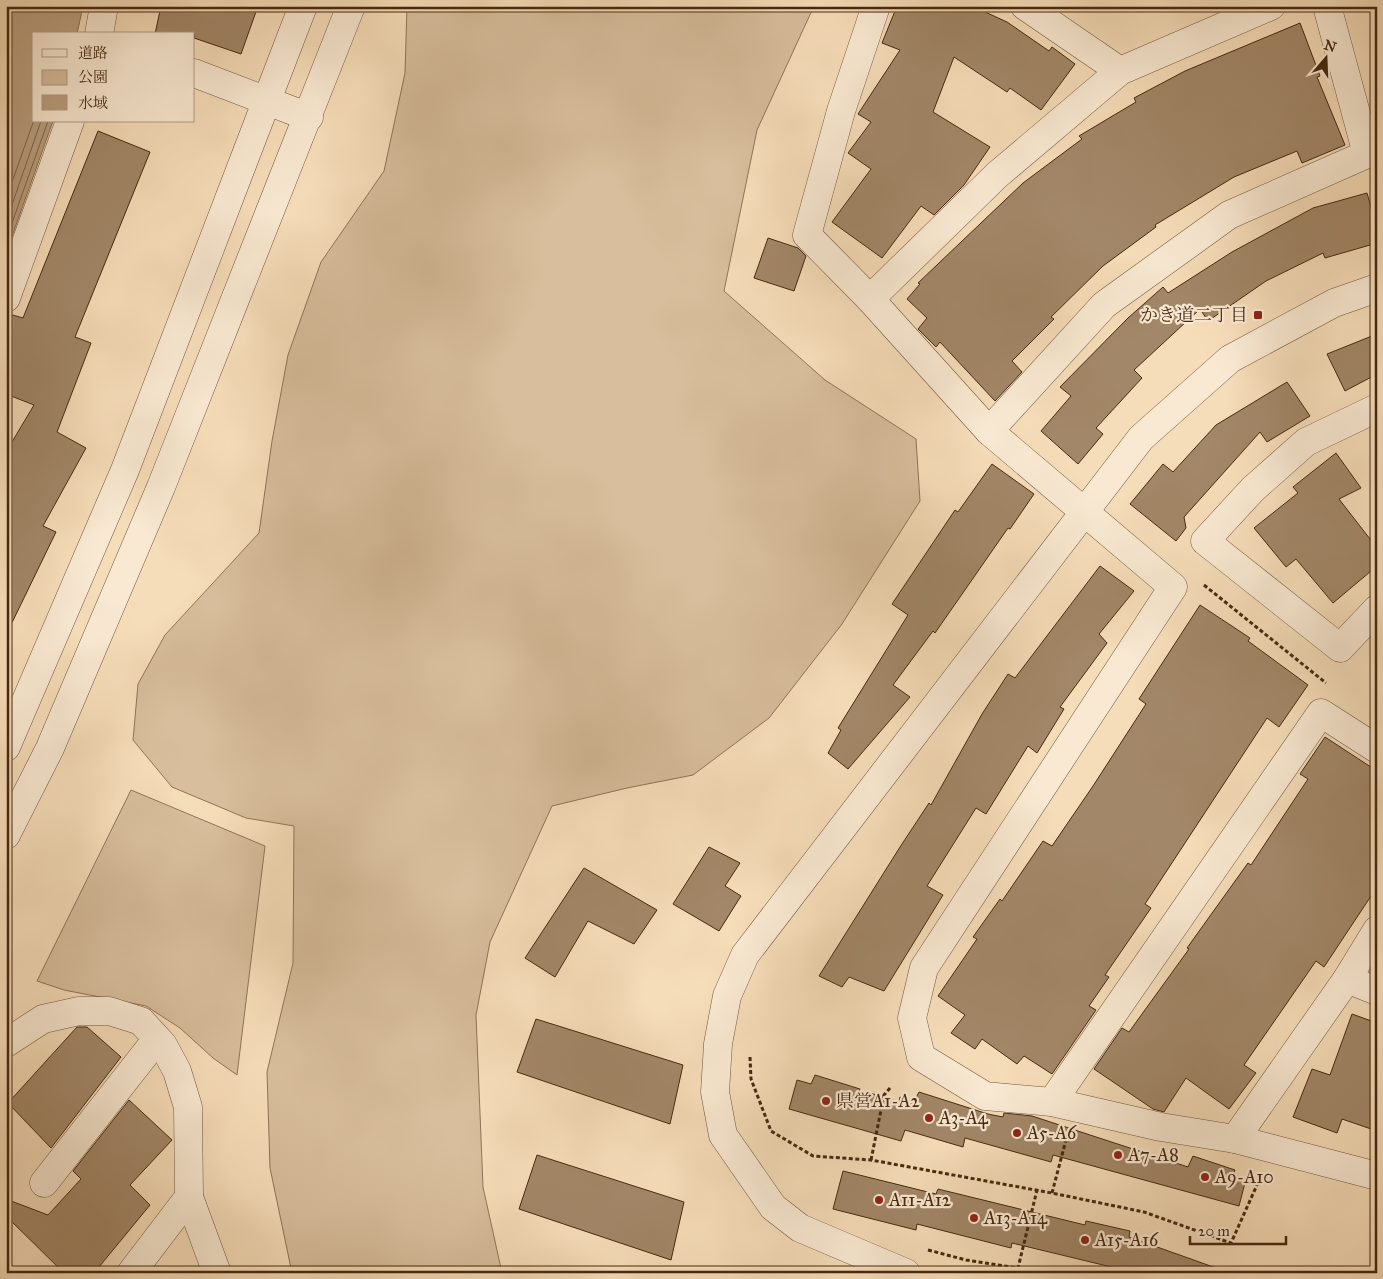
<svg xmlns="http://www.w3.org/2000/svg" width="1383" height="1279" font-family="'IM FELL Great Primer','Noto Serif JP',serif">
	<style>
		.green { fill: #d8be9c; stroke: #907456 }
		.water { fill: #baa080; stroke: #8c7053 }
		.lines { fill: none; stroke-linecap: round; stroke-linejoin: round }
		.shore { stroke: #806448; stroke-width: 1 }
		.building { fill: #a28768; stroke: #472910 }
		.minor-casing { stroke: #73563a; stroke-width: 29 }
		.path { stroke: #472910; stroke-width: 3; stroke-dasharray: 4 2.5; stroke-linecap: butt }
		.minor { stroke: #f9e9d2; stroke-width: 28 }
		.poi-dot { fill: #8f2418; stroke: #f9e9d2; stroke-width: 2 }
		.labels { text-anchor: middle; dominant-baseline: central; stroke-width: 4.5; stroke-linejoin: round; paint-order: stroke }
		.poi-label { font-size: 18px; fill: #472910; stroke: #f9e9d2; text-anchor: start }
	</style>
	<rect width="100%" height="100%" fill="#f6ddb9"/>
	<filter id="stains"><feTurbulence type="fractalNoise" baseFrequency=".004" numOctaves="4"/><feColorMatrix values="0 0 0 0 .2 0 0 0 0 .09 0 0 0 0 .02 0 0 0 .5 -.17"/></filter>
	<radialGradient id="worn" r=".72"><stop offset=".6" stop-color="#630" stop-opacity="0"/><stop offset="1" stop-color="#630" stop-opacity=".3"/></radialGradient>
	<g class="green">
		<polygon points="407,6 814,6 757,130 724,291 825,380 916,439 920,501 842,624 769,718 693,775 627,788 552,806 490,942 476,1015 483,1187 502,1273 292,1273 270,1168 267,1072 293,963 294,826 246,818 172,787 133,740 138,684 165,635 259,533 272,441 288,355 321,262 384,171 405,73"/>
		<polygon points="131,790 265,846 237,1075 213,1058 180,1028 146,1006 64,990 37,981"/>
	</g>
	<polygon class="water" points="6,6 83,6 77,34 34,34 34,121 53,121 6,253"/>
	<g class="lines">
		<g class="shore">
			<polyline points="6,199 34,120"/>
			<polyline points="6,222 41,121"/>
			<polyline points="6,240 48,121"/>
		</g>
	</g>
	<g class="building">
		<polygon points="161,6 258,6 241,54 194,38 194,34 155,34"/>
		<polygon points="897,6 972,6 1007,22 1049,51 1052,47 1075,64 1041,110 1010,88 1007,92 954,57 933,112 990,147 964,185 934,215 921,206 882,258 832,222 871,169 848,153 871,122 858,114 900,50 882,43"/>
		<polygon points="1300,23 1320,76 1317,77 1345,145 1302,163 1297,151 1234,177 1155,225 1156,227 1103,266 1051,317 1054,319 1012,361 1022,372 995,401 940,342 936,347 918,329 927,318 907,299 920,284 918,283 1023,183 1082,139 1079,136 1136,102 1134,98 1185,71"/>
		<polygon points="98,131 150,152 75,337 91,343 57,432 86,448 43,526 56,532 6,635 6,452 34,405 6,394 6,313 23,318"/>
		<polygon points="1367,193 1377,228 1377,243 1325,258 1323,253 1266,281 1208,321 1200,309 1134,370 1142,378 1096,428 1103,434 1078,464 1041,431 1071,396 1060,387 1128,318 1163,287 1168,293 1232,252 1313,208"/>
		<polygon points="768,238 798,248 806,256 794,291 754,278"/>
		<polygon points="1377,334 1377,374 1345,391 1327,354"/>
		<polygon points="1287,382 1310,416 1267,442 1260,432 1184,517 1186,528 1176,541 1130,504 1163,464 1173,472 1216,425"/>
		<polygon points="1336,453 1361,488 1339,499 1377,548 1377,566 1333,603 1296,559 1286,567 1254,528 1298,493 1293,487"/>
		<polygon points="992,464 1034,494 1010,529 1008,528 935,633 933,631 893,685 910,697 848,769 828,753 841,730 838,728 908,615 892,604 955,510 958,512"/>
		<polygon points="1100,566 1134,591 1099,634 1107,643 1060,707 1064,709 1037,753 1028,746 986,814 976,808 927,886 943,895 884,991 849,977 842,987 819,976 900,847 929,803 931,805 982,714 1008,674 1015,678"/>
		<polygon points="1200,605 1250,638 1248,641 1308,685 1279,727 1267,718 1145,904 1151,908 1105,975 1109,977 1089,1006 1096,1010 1052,1074 1024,1056 1017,1064 982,1039 975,1049 951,1033 965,1015 938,996 977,939 973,937 1000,899 1002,901 1043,841 1052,846 1093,786 1146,704 1139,699"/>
		<polygon points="1325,737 1377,771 1377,887 1324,967 1316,961 1244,1065 1256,1073 1229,1109 1186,1078 1164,1112 1153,1109 1094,1069 1122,1028 1129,1032 1189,949 1187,948 1248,863 1251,865 1308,779 1300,774"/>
		<polygon points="709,847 740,863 725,886 741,896 719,931 673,904"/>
		<polygon points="584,868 657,910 634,944 588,921 555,977 525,958"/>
		<polygon points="1352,1014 1377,1023 1377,1131 1342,1119 1337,1133 1293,1117 1312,1069 1330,1075"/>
		<polygon points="536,1019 683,1065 670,1124 517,1072"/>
		<polygon points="77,1027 87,1027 121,1057 51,1148 8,1103"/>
		<polygon points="815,1075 860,1089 854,1103 861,1107 870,1093 899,1102 900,1097 914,1102 919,1092 988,1114 1003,1117 1004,1113 1032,1116 1188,1167 1193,1156 1235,1170 1233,1175 1246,1179 1239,1206 1053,1155 1051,1162 965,1138 963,1147 905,1130 901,1141 789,1109 797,1080 811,1084"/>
		<polygon points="129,1100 172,1140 130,1185 150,1205 94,1273 64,1273 6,1216 6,1199 48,1215 81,1179 73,1171"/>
		<polygon points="537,1155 684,1202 671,1260 519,1209"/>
		<polygon points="843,1171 936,1194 938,1189 1085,1225 1086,1221 1130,1231 1129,1237 1219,1269 1219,1273 1136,1273 1012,1243 1011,1248 917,1224 916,1230 833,1209"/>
	</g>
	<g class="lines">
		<g class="minor-casing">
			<g id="minor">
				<polyline points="876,6 841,111 807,235 870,299 989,431 1173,587 924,968 912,1018 921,1057 985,1096 1052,1102 1161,1127 1235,1139 1377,1176"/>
				<polyline points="1025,6 1120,71"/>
				<polyline points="1327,6 1367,154"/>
				<polyline points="99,34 104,6"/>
				<polyline points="194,73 309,117"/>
				<polyline points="6,298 70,121"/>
				<polyline points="870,299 997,175 1120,71 1271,6"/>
				<polyline points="1377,408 1306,442 1253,489 1205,541 1340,648 1377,609"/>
				<polyline points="989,431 1104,305 1229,215 1367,154 1377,153"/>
				<polyline points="6,747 125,470 303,6"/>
				<polyline points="6,835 50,748 161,487 351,6"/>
				<polyline points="1347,979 1377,991"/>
				<polyline points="6,1043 43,1019 79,1011 109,1011 141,1021 163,1045 177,1071 188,1107 189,1197 217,1273"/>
				<polyline points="1052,1102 1321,713 1377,749"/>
				<polyline points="1235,1139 1347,979 1377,930"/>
				<polyline points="44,1183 157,1039"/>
				<polyline points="131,1273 189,1197"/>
				<polyline points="906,1273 800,1228 773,1207 723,1135 715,1092 718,1044 727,996 745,955 1141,438 1230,359 1334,303 1377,288"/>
			</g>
		</g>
		<g class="path">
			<polyline points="1204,585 1326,683"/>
			<polyline points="750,1057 751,1079 771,1131 813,1156 871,1160 1052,1193 1144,1212 1231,1243 1261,1176"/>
			<polyline points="871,1160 884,1095 891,1087"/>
			<polyline points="1052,1193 1067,1136"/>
			<polyline points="928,1250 966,1260 1018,1268 1037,1190"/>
		</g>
		<use href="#minor" class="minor"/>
	</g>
	<g class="poi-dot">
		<rect x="1253" y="310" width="10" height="10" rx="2.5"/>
		<circle cx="826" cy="1101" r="5"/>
		<circle cx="929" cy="1118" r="5"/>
		<circle cx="1017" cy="1133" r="5"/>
		<circle cx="1118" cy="1155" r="5"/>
		<circle cx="1205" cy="1177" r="5"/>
		<circle cx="879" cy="1200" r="5"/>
		<circle cx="974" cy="1218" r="5"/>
		<circle cx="1085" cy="1240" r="5"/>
	</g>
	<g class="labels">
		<g class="poi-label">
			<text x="1248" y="315" text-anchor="end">かき道二丁目</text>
			<text x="836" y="1101">県営A1-A2</text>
			<text x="939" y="1118">A3-A4</text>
			<text x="1027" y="1133">A5-A6</text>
			<text x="1128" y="1155">A7-A8</text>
			<text x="1215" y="1177">A9-A10</text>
			<text x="889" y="1200">A11-A12</text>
			<text x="984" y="1218">A13-A14</text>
			<text x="1095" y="1240">A15-A16</text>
		</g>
	</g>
	<rect width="1383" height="1279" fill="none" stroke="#f6ddb9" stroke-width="25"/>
	<rect x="8" y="8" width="1368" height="1264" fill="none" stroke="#472910" stroke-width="2.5"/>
	<rect x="12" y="12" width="1358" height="1254" fill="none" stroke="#472910"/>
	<rect x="32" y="32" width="162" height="90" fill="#f9e9d2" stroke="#b29c84"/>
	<rect x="42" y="49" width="25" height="8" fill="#f9e9d2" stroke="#b29c84"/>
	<text x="78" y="58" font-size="15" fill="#472910">道路</text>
	<rect x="42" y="70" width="25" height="15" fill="#d8be9c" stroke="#b29c84"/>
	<text x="78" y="82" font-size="15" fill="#472910">公園</text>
	<rect x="42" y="95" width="25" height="15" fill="#baa080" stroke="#b29c84"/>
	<text x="78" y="108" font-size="15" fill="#472910">水域</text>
	<g transform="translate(1326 58) rotate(19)" stroke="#f9e9d2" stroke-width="4" paint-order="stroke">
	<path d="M0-4L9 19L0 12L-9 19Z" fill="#472910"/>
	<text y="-8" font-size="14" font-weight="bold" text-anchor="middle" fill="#472910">N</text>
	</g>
	<path d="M1190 1236v8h96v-8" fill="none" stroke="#472910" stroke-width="2.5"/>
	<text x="1198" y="1236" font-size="15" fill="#472910" stroke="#f9e9d2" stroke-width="4" paint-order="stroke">20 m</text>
	<rect width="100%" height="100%" filter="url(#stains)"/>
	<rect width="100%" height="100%" fill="url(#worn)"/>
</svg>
